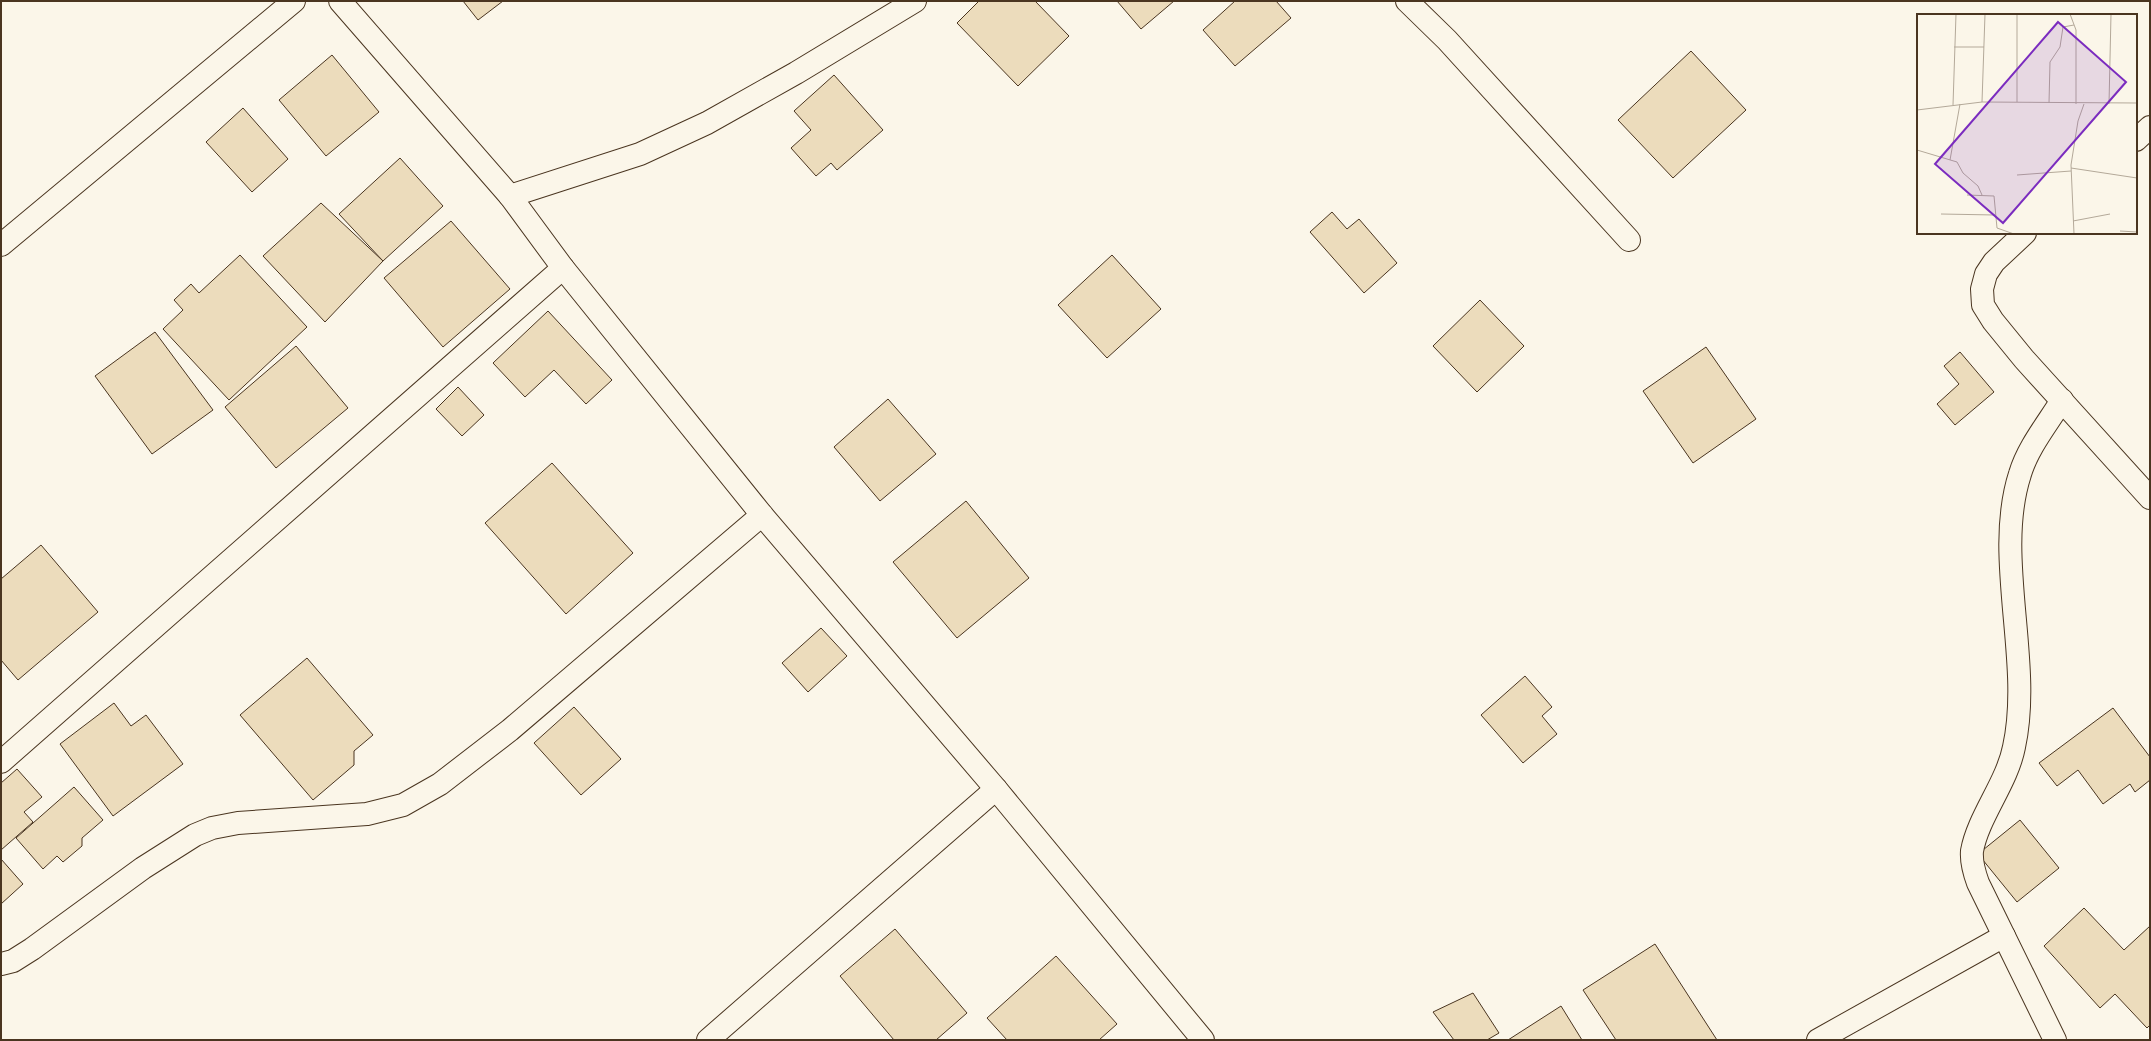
<svg xmlns="http://www.w3.org/2000/svg" width="2151" height="1041" font-family="'Zilla Slab',serif">
	<style>
		.building { fill: #ecdcbc; stroke: #4a3520 }
		.lines { fill: none; stroke-linecap: round; stroke-linejoin: round }
		.street-casing { stroke: #4a3520; stroke-width: 24 }
		.street { stroke: #fbf6e9; stroke-width: 22 }
		.inset-road { fill: none; stroke: #b4a999; stroke-width: 1 }
		.view { fill: #7b2cbf; fill-opacity: 0.15; stroke: #7b2cbf; stroke-width: 2 }
		.inset-edge { fill: none; stroke: #4a3520; stroke-width: 2 }
	</style>
	<rect width="100%" height="100%" fill="#fbf6e9"/>
	<g class="building">
		<polygon points="463,1 503,1 478,20"/>
		<polygon points="979,1 1035,1 1069,36 1018,86 957,23"/>
		<polygon points="1117,1 1174,1 1141,29"/>
		<polygon points="1235,1 1276,1 1291,18 1235,66 1203,30"/>
		<polygon points="1691,51 1746,110 1673,178 1618,120"/>
		<polygon points="332,55 379,112 326,156 279,100"/>
		<polygon points="834,75 883,130 837,170 831,163 816,176 791,148 811,130 794,111"/>
		<polygon points="243,108 288,159 252,192 206,142"/>
		<polygon points="400,158 443,206 383,261 339,214"/>
		<polygon points="321,203 383,261 325,322 263,256"/>
		<polygon points="1332,212 1347,229 1359,219 1397,263 1364,293 1310,232"/>
		<polygon points="451,221 510,289 443,347 384,278"/>
		<polygon points="240,255 307,327 229,400 163,329 183,310 174,300 191,284 199,293"/>
		<polygon points="1112,255 1161,309 1107,358 1058,305"/>
		<polygon points="1480,300 1524,346 1477,392 1433,346"/>
		<polygon points="548,311 612,380 586,404 554,370 525,397 493,363"/>
		<polygon points="155,332 213,410 152,454 95,376"/>
		<polygon points="296,346 348,408 276,468 225,407"/>
		<polygon points="1706,347 1756,419 1693,463 1643,391"/>
		<polygon points="1960,352 1994,392 1955,425 1937,404 1959,384 1944,366"/>
		<polygon points="458,387 484,415 462,436 436,409"/>
		<polygon points="888,399 936,454 880,501 834,447"/>
		<polygon points="552,463 633,553 566,614 485,523"/>
		<polygon points="966,501 1029,578 957,638 893,562"/>
		<polygon points="41,545 98,612 18,680 1,660 1,579"/>
		<polygon points="821,628 847,656 808,692 782,663"/>
		<polygon points="307,658 373,735 354,751 354,765 313,800 240,715"/>
		<polygon points="1525,676 1552,707 1542,716 1557,734 1523,763 1481,715"/>
		<polygon points="114,703 131,726 146,715 183,764 113,816 60,744"/>
		<polygon points="574,707 621,759 581,795 534,743"/>
		<polygon points="2113,708 2150,757 2150,780 2135,792 2130,784 2103,804 2078,770 2057,786 2039,763"/>
		<polygon points="17,769 42,797 24,812 33,822 1,850 1,783"/>
		<polygon points="74,787 103,820 82,838 82,846 63,862 57,856 43,869 16,838"/>
		<polygon points="2020,820 2059,868 2017,902 1978,854"/>
		<polygon points="1,859 23,884 1,904"/>
		<polygon points="2084,908 2124,950 2150,926 2150,1025 2147,1028 2115,994 2100,1008 2044,946"/>
		<polygon points="895,929 967,1013 936,1040 894,1040 840,976"/>
		<polygon points="1655,944 1717,1040 1616,1040 1583,990"/>
		<polygon points="1056,956 1117,1024 1099,1040 1007,1040 987,1018"/>
		<polygon points="1473,993 1499,1033 1487,1040 1454,1040 1433,1012"/>
		<polygon points="1561,1006 1582,1040 1508,1040"/>
	</g>
	<g class="lines">
		<g class="street-casing">
			<g id="street">
				<polyline points="340,1 510,196 563,268 762,515 996,789 1203,1040"/>
				<polyline points="1407,1 1447,40 1629,240"/>
				<polyline points="2136,140 2150,127"/>
				<polyline points="510,196 640,154 707,123 796,73 915,1"/>
				<polyline points="2025,233 1994,262 1986,274 1982,289 1983,305 1993,321 2024,359 2150,498"/>
				<polyline points="1,245 294,1"/>
				<polyline points="1,762 563,268"/>
				<polyline points="1,964 13,961 32,949 143,868 195,835 212,828 238,823 367,814 403,805 440,784 510,730 762,515"/>
				<polyline points="708,1040 996,789"/>
				<polyline points="1818,1040 2004,936"/>
				<path d="M2055 1040 1978 883C1974 872 1971 862 1972 851 1978 817 2007 783 2014 747 2033 661 1993 557 2020 474 2028 447 2048 423 2062 400"/>
			</g>
		</g>
		<use href="#street" class="street"/>
	</g>
	<g transform="translate(1917 14)">
		<rect width="220" height="220" fill="#fbf6e9"/>
		<path class="inset-road" d="M153 0 159 16V90M37 33H67M65 88 68 0M100 88V0M132 89 133 48 143 33 146 13 157 11M192 90 194 0M36 91 39 0M0 96 65 88 220 89M0 136 40 148 46 159 61 172 65 181M33 146 43 90M154 154 220 164M100 161 154 157M50 181 77 182 80 214 97 220M24 200 78 201M156 207 193 200M203 217 220 218M157 220 154 151 161 107 167 90"/>
		<path class="view" d="M141 8 209 68 86 209 18 150Z"/>
		<rect width="220" height="220" class="inset-edge"/>
	</g>
	<rect width="2151" height="1041" fill="none" stroke="#4a3520" stroke-width="4"/>
</svg>
